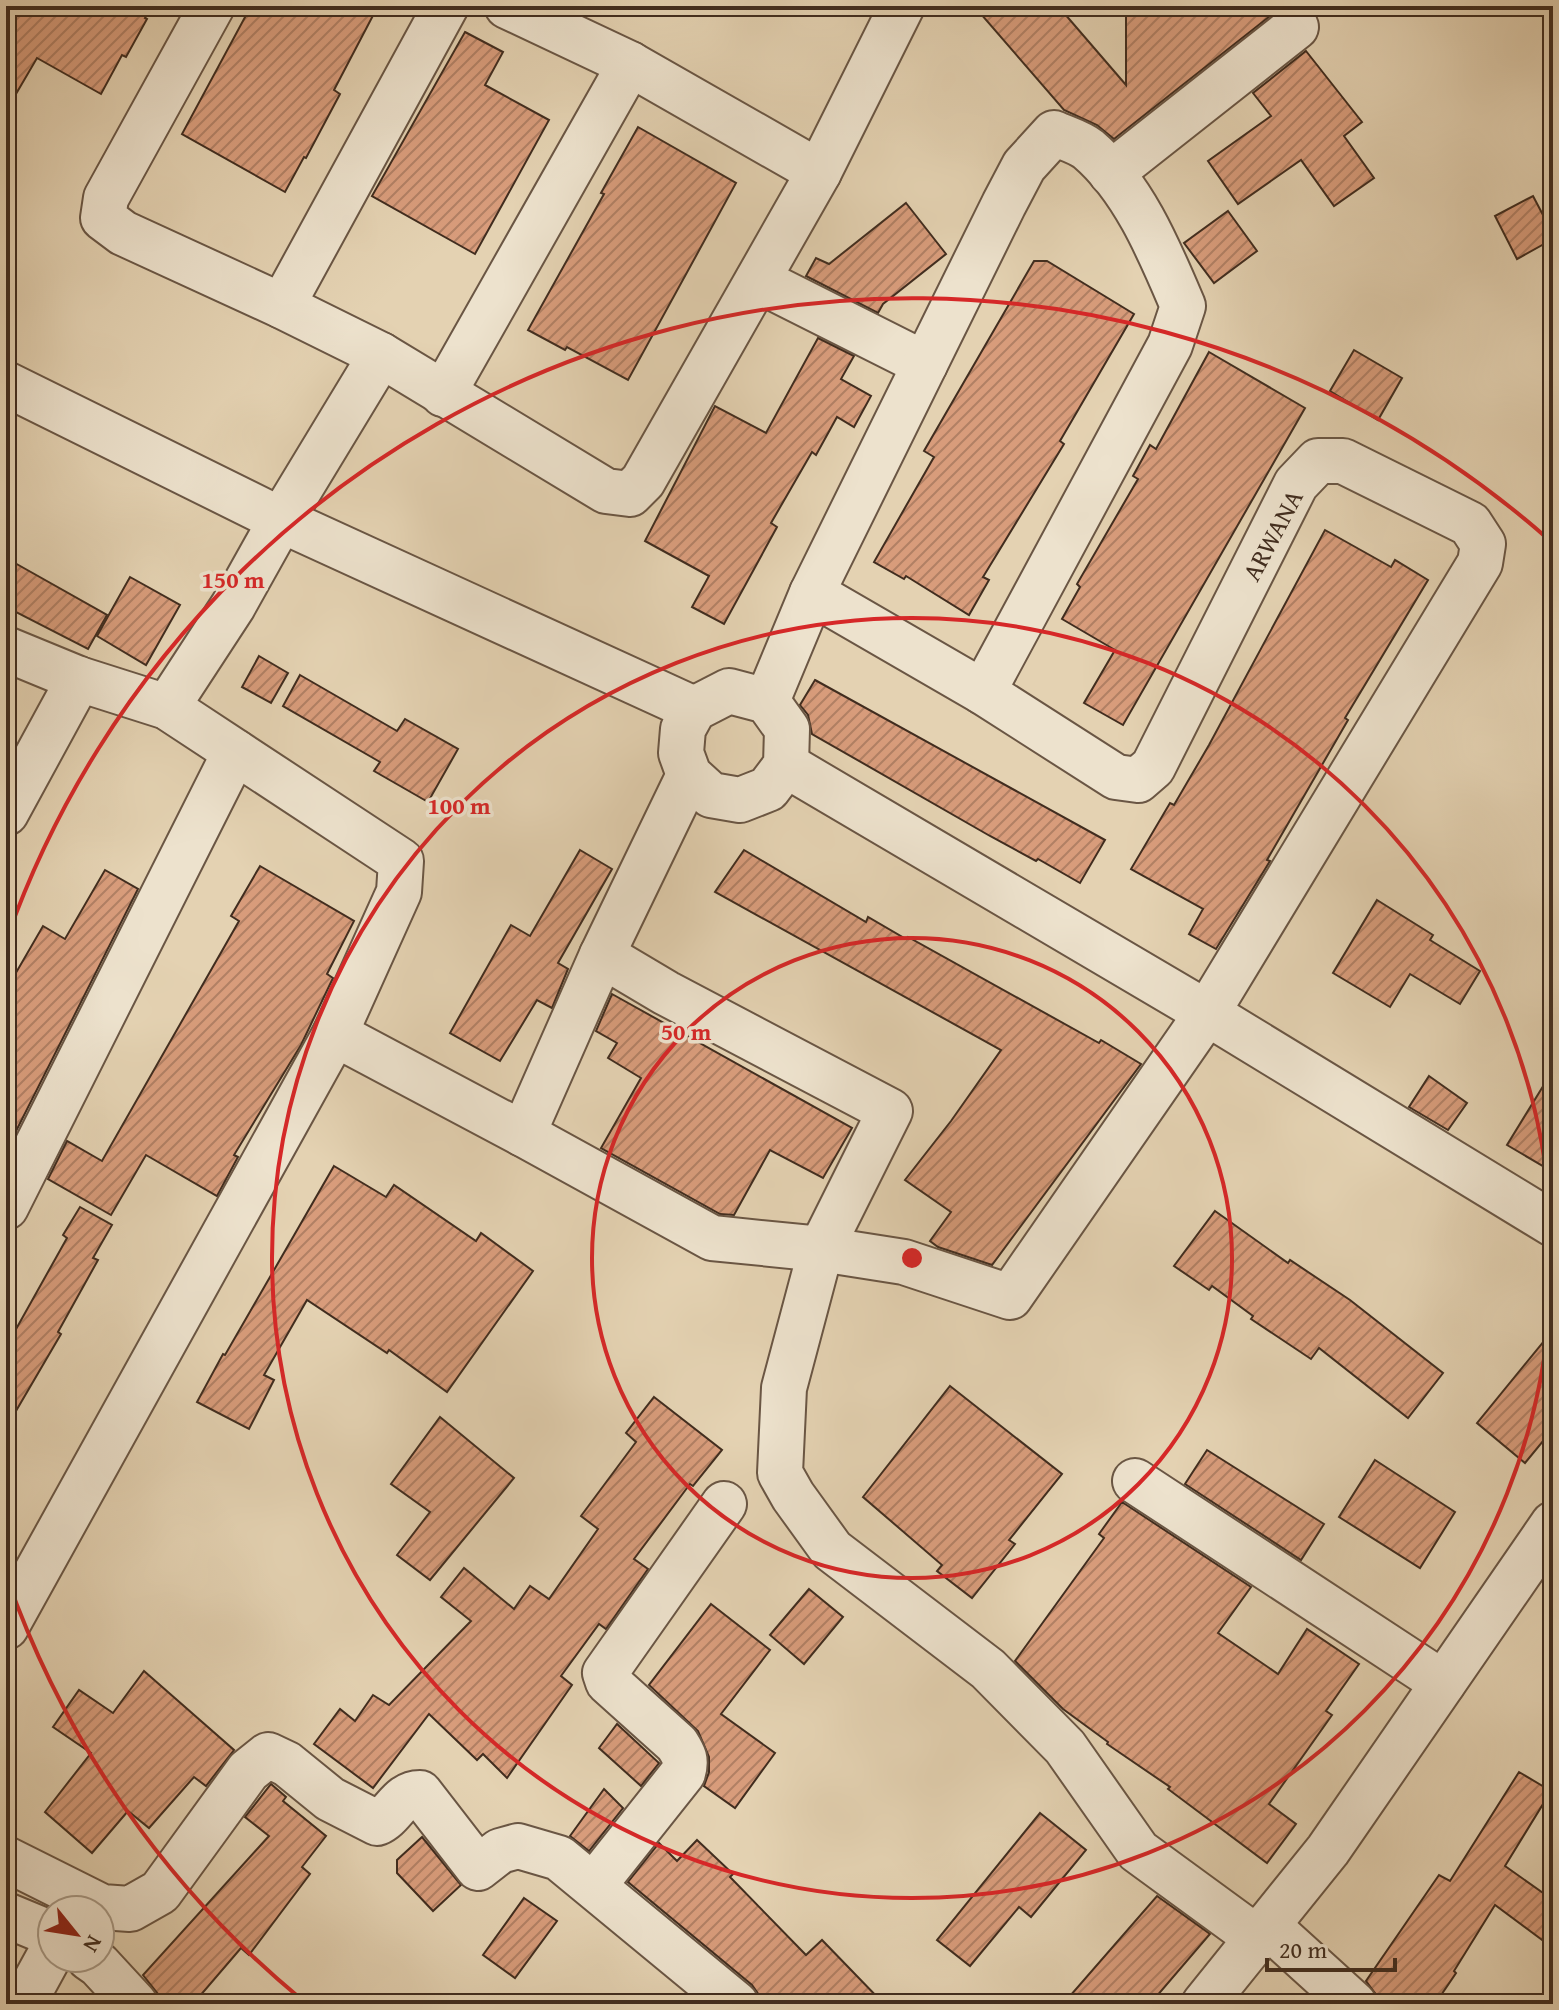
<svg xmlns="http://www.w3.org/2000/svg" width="1559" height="2010" font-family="'Gentium Book Plus',serif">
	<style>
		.building { fill: url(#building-hatch); stroke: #412d1f; stroke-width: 2 }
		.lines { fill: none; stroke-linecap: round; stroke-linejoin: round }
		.minor-casing { stroke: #6a5644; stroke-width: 48 }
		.minor { stroke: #ede2cd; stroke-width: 44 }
		.ring { fill: none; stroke: #d62828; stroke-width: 4 }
		.labels { text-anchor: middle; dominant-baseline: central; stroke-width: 7; stroke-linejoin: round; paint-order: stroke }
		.street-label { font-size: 26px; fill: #412d1f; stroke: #ede2cd }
		.centre { fill: #d62828; stroke: #ede2cd; stroke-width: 4 }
		.ring-label { font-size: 24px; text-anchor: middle; font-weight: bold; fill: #d62828; stroke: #ede2cd; stroke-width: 7; stroke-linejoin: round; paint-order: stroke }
	</style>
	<defs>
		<pattern id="building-hatch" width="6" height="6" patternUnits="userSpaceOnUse" patternTransform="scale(2)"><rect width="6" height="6" fill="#d89c7b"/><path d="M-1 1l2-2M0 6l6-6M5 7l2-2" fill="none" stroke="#b18064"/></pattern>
	</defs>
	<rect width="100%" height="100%" fill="#e4d2b2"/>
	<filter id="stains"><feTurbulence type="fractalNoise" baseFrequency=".0025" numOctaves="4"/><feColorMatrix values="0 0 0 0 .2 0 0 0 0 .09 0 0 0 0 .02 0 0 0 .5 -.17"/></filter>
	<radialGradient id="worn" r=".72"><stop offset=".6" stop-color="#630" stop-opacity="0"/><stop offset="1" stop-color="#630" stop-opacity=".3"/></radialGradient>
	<g class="building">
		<polygon points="17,6 152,6 145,18 147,19 126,57 122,55 101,94 37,58 6,111 6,24"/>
		<polygon points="251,6 378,6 334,90 340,94 306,158 304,157 285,192 182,134"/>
		<polygon points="974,6 1058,6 1126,85 1126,6 1268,6 1274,13 1114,139 1097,125 1064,110"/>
		<polygon points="465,32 503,52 485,85 549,120 475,254 372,196"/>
		<polygon points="1306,51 1362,122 1344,136 1374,178 1334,206 1301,160 1238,204 1208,161 1271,116 1253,93"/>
		<polygon points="638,127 736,183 628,380 567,347 565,350 528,330 604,194 601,193"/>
		<polygon points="1533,196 1553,234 1553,239 1517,259 1495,216"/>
		<polygon points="906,203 946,254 883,304 878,313 806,276 816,258 829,264"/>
		<polygon points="1228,211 1257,251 1214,283 1184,243"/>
		<polygon points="1034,261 1047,261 1134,314 1060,441 1064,444 983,577 989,580 969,615 906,576 904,579 874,562 934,457 924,451"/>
		<polygon points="818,338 854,356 841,379 871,396 854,427 837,417 816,455 812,452 771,523 777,527 724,624 692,607 709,576 645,541 715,406 766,433"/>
		<polygon points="1354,350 1402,378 1378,420 1330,391"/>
		<polygon points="1209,352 1305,408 1123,725 1084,703 1115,650 1062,619 1080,587 1077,584 1138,479 1133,476 1150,445 1156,449"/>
		<polygon points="1325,530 1391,567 1395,560 1428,580 1345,718 1348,720 1267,860 1270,861 1216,949 1189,934 1203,909 1131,869 1170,803 1174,805 1209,745"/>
		<polygon points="6,558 107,615 88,649 6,607"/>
		<polygon points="130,577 180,605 146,665 97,636"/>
		<polygon points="259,656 288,673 271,703 242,687"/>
		<polygon points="300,675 397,731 405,719 458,749 428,802 374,771 380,762 283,706"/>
		<polygon points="815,680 1105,840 1080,883 1038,859 1036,861 990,836 812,734 808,715 800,705"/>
		<polygon points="580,850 612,869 558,963 568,969 552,1008 537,1000 500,1061 450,1033 511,925 530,936"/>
		<polygon points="744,850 866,922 868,917 906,939 908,937 1099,1043 1101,1040 1141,1064 992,1265 938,1247 930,1241 951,1212 905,1180 951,1121 1001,1050 715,892"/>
		<polygon points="260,866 354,921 327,974 333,978 301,1045 234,1155 238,1157 217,1196 146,1155 111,1215 48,1179 67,1141 102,1161 239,921 231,916"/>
		<polygon points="105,870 138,889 6,1151 6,990 43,926 65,939"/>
		<polygon points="1377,900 1433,935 1430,940 1480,971 1460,1004 1410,974 1390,1007 1333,973"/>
		<polygon points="612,994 852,1128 823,1178 770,1150 734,1215 720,1214 601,1148 641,1078 608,1058 617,1043 596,1031"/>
		<polygon points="1553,1070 1553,1172 1507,1145"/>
		<polygon points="1429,1076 1467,1103 1448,1130 1409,1107"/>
		<polygon points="334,1166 386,1197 394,1185 476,1241 481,1233 533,1271 447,1392 389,1350 387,1353 307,1300 264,1375 274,1380 249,1429 197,1402 223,1354 225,1355"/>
		<polygon points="80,1207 112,1225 93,1258 98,1260 58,1332 61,1334 6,1428 6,1347 67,1238 63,1235"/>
		<polygon points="1215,1211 1288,1263 1290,1260 1350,1300 1443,1373 1408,1418 1319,1348 1311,1359 1251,1319 1253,1316 1212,1286 1209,1290 1174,1266"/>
		<polygon points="1553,1330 1553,1429 1525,1463 1477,1423"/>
		<polygon points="950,1386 1062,1474 1009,1540 1015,1544 972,1598 937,1571 942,1565 863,1497"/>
		<polygon points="654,1397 722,1450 693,1486 690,1484 634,1559 648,1569 606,1629 599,1624 561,1676 572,1685 507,1778 483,1754 477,1760 429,1714 373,1788 314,1744 340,1709 355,1721 373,1695 389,1705 471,1621 441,1597 464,1568 514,1609 530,1586 549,1599 598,1529 581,1516 636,1442 626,1433"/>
		<polygon points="440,1417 514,1478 430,1580 397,1555 430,1512 391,1484"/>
		<polygon points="1207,1450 1324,1524 1301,1560 1185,1484"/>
		<polygon points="1375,1460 1455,1512 1420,1568 1339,1517"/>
		<polygon points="1122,1502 1251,1587 1218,1633 1278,1674 1307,1629 1359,1664 1326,1711 1332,1715 1269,1804 1296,1824 1267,1863 1168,1789 1170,1787 1107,1744 1108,1742 1063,1709 1015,1661 1104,1538 1099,1534"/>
		<polygon points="809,1589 843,1617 804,1664 770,1635"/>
		<polygon points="711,1604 770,1650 721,1714 775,1753 735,1808 704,1786 709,1772 709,1757 698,1731 649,1685"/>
		<polygon points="144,1671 234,1750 206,1786 194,1777 149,1828 128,1811 92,1853 45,1812 91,1753 53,1727 79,1690 113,1713"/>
		<polygon points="617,1724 659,1763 641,1786 599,1748"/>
		<polygon points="1519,1772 1551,1791 1505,1866 1553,1900 1553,1948 1495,1905 1454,1971 1456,1973 1435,2004 1378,2004 1377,1996 1366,1981 1439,1875 1450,1881"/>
		<polygon points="271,1784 286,1797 283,1801 326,1836 302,1867 310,1874 249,1955 241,1948 193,2004 166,2004 143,1975 269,1836 245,1817"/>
		<polygon points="604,1789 623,1808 589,1851 570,1836"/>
		<polygon points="1040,1813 1086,1850 1031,1917 1019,1907 970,1966 937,1940"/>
		<polygon points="422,1837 461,1885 433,1911 397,1873 397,1860"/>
		<polygon points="697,1840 733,1874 730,1877 806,1955 822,1940 884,2004 760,2004 759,1995 752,1985 628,1882 659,1843 677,1861"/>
		<polygon points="1157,1896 1210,1934 1150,2004 1063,2004"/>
		<polygon points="524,1898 557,1921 515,1978 483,1955"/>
	</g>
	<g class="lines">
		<g class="minor-casing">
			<g id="minor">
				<polyline points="212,6 106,198 103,218 123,233 282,306 381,355 606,491 630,494 643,481 819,172 902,6"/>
				<polyline points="507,6 630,64 819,172"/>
				<polyline points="1111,173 1296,27"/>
				<polyline points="758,280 925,364"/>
				<polyline points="282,306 446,6"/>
				<polyline points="6,384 281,520 694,709"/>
				<polyline points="443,394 630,64"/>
				<polyline points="6,649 79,679 167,707 401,861 399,892 335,1034"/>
				<polygon points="729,691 767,701 787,729 786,765 768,789 740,800 711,795 689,775 681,753 683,729 694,709"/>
				<path d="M767 701 812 593 1004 204 1024 166 1054 133C1065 138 1079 142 1088 149 1134 188 1160 252 1183 306L1170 345 983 692"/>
				<polyline points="167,707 233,606 281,520 381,355"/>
				<polyline points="786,765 1207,1013 1553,1224"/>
				<polyline points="6,813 79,679"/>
				<polyline points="602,955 666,993 890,1111 821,1249 784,1388 780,1473 793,1496 832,1550 988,1669 1065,1747 1138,1851 1257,1938"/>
				<polyline points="523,1134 712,1238 821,1249 904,1262 1010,1297 1207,1013 1480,563 1483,544 1470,524 1343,461 1318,461 1296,484 1153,767 1138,780 1116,777 983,692 812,593"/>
				<polyline points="6,1207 235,752"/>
				<polyline points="1135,1481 1443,1683"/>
				<polyline points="6,1627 335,1034 523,1134 602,955 689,775"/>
				<path d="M6 1859 102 1907 130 1909 160 1892 248 1771 268 1755 287 1764 330 1799 377 1823C394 1816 399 1793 420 1793L478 1868 500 1851 518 1846 559 1858 736 2004"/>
				<path d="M594 1885 683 1773C687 1760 684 1755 677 1744L608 1682 605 1673 724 1504"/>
				<polyline points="6,1915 52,1934"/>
				<polyline points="1267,1925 1354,2004"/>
				<polyline points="89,1958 99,1965 135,2004"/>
				<polyline points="23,2004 52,1951"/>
				<polyline points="1204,2004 1328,1850 1553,1524"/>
			</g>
		</g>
		<use href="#minor" class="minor"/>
	</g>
	<g class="ring">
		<circle cx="912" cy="1258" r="320"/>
		<circle cx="912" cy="1258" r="640"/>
		<path d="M301 1999A960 960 0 0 1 7 1578M7 938A960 960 0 0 1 1548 539"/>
	</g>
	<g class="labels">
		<g class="street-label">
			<text transform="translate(1272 535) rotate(-62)">ARWANA</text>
		</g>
	</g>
	<circle cx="912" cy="1258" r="12" class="centre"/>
	<g class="ring-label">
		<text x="233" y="588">150 m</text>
		<text x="459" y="814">100 m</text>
		<text x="686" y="1040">50 m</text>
	</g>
	<rect width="1559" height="2010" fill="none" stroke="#e4d2b2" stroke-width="32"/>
	<rect x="8" y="8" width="1543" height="1994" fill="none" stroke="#412d1f" stroke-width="4"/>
	<rect x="16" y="16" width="1527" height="1978" fill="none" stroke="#412d1f" stroke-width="2"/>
	<g transform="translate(76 1934) rotate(120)"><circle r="38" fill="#ede2cd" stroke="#a89a87" stroke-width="2"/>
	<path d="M0-6L14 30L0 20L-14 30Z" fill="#8f2418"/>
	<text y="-12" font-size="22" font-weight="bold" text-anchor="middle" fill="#412d1f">N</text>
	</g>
	<path d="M1267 1958v12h128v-12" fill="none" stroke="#412d1f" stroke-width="4"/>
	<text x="1279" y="1958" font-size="24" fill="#412d1f" stroke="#ede2cd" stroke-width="6" paint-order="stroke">20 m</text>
	<rect width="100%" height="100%" filter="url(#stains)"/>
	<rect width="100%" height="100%" fill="url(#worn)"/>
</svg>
